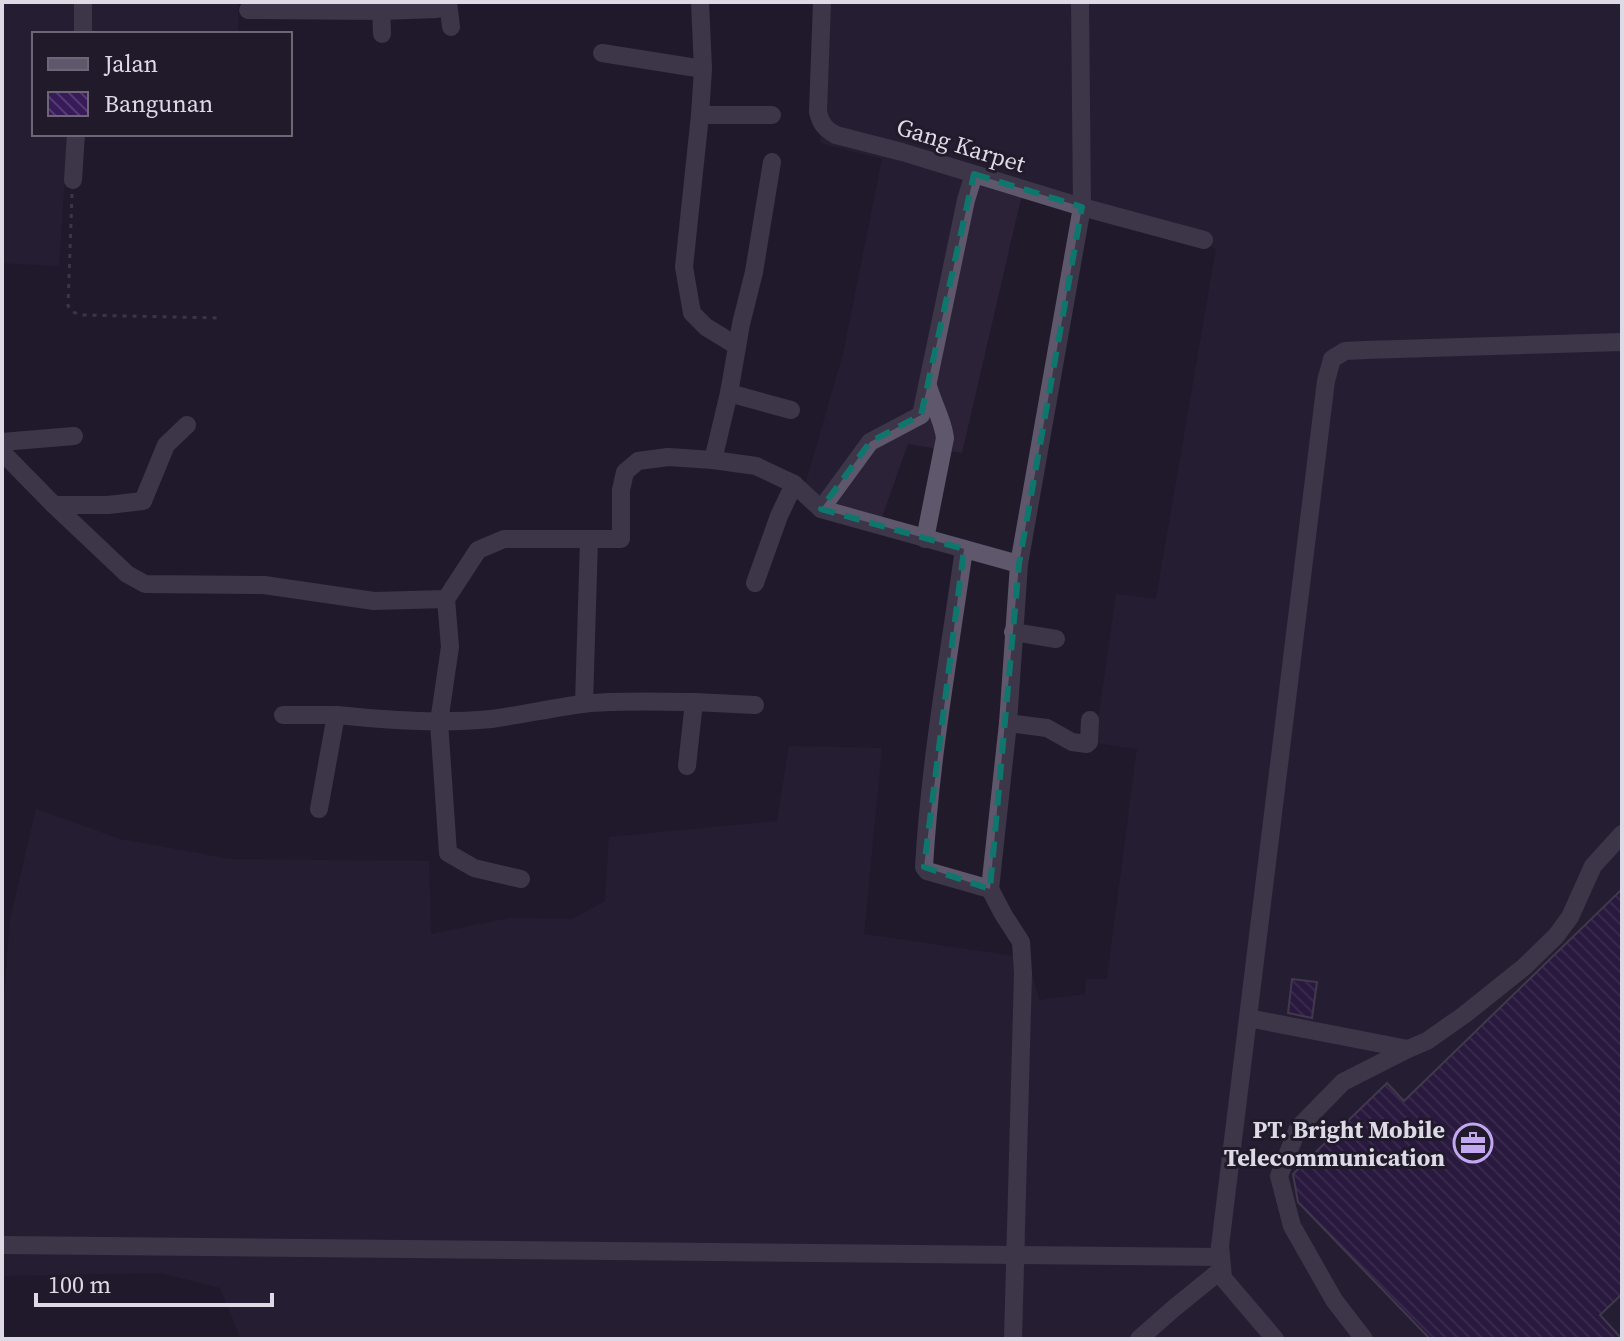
<svg xmlns="http://www.w3.org/2000/svg" width="1624" height="1341" font-family="'Source Serif 4',serif">
	<style>
		.built { fill: #2b2238 }
		.building { fill: url(#building-back-hatch); stroke: #665f72; stroke-width: 2 }
		.lines { fill: none; stroke-linecap: round; stroke-linejoin: round }
		.path { stroke: #5c5766; stroke-width: 3; stroke-dasharray: 4 6; stroke-linecap: butt }
		.minor { stroke: #5f586c; stroke-width: 18 }
		.marked { fill: none; stroke: #0f766e; stroke-width: 6; stroke-dasharray: 16 10; stroke-linejoin: round }
		.labels { text-anchor: middle; dominant-baseline: central; stroke-width: 6; stroke-linejoin: round; paint-order: stroke }
		.street-label { font-size: 24px; fill: #ddd9e5; stroke: #201a2b }
		.poi-label { font-size: 24px; font-weight: bold; fill: #ddd9e5; stroke: #201a2b; text-anchor: end }
	</style>
	<defs>
		<pattern id="building-back-hatch" width="6" height="6" patternUnits="userSpaceOnUse" patternTransform="scale(2)"><rect width="6" height="6" fill="#371a58"/><path d="M-1 5l2 2M0 0l6 6M5-1l2 2" fill="none" stroke="#543b70"/></pattern>
	</defs>
	<rect width="100%" height="100%" fill="#201a2b"/>
	<g class="built">
		<polygon points="2,2 238,2 238,34 34,34 34,134 68,134 59,266 2,263"/>
		<polygon points="823,2 1622,2 1622,1339 241,1339 220,1288 161,1273 2,1276 2,1031 10,920 36,809 120,839 230,859 429,861 431,934 510,918 572,919 605,901 609,837 777,821 789,746 882,748 864,934 1028,958 1039,1000 1085,994 1086,979 1107,979 1137,749 1095,743 1116,594 1156,599 1216,249 1199,241 1023,190 962,453 908,444 880,523 802,496 843,354 882,159 820,143"/>
	</g>
	<g class="building">
		<polygon points="1622,889 1622,1294 1600,1315 1622,1339 1430,1339 1298,1202 1293,1174 1387,1083 1404,1101"/>
		<polygon points="1292,979 1317,982 1312,1018 1288,1013"/>
	</g>
	<g class="lines">
		<polyline class="path" points="72,194 68,306 73,312 81,315 221,318"/>
		<g class="minor">
			<polyline points="381,2 382,34"/>
			<polyline points="448,2 451,27"/>
			<polyline points="700,2 703,69 700,115 684,267 692,313 706,327 737,346"/>
			<path d="M822 2 818 112C821 124 825 129 836 135L902 152 1082 207 1204 240"/>
			<polyline points="248,10 381,11 437,9"/>
			<polyline points="83,34 83,2"/>
			<polyline points="602,53 703,69"/>
			<polyline points="700,115 772,115"/>
			<polyline points="73,180 76,134"/>
			<polyline points="729,393 791,410"/>
			<polyline points="2,442 74,436"/>
			<polyline points="2,452 54,505 127,574 145,584 264,585 374,601 446,599"/>
			<polyline points="713,460 729,393 741,324 754,272 772,162"/>
			<polyline points="54,505 108,505 143,501 166,445 187,425"/>
			<polyline points="821,509 870,442 921,415 966,200 974,174"/>
			<path d="M925 539 945 438C943 420 933 404 928 386"/>
			<path d="M964 549C949 655 930 761 924 867L927 871 990 889"/>
			<polyline points="755,583 779,516 794,484"/>
			<polyline points="1013,632 1056,639"/>
			<polyline points="694,702 755,705"/>
			<polyline points="584,704 589,540"/>
			<polyline points="283,715 336,715"/>
			<polyline points="1008,723 1047,728 1072,742 1087,744 1089,742 1090,720"/>
			<path d="M319 809 336 715C387 720 439 724 491 719 521 715 552 708 582 704 619 700 657 702 694 702L687 766"/>
			<polyline points="521,879 474,868 448,853 439,722 450,647 446,599 478,550 504,539 621,539 621,490 625,472 638,461 668,457 713,460 756,466 794,484 821,509 1019,564"/>
			<polyline points="1248,1018 1408,1049 1343,1082 1298,1128 1279,1176 1292,1226 1334,1300 1364,1339"/>
			<polyline points="1408,1049 1427,1041 1464,1015 1524,967 1556,936 1570,917 1593,866 1622,834"/>
			<polyline points="2,1245 1221,1257"/>
			<polyline points="1013,1339 1023,973 1021,942 1003,914 990,889 1008,723 1019,564 1082,207 1080,2"/>
			<polyline points="1139,1339 1173,1309 1221,1270"/>
			<polyline points="1275,1339 1223,1278 1220,1246 1326,381 1332,359 1345,351 1366,350 1622,342"/>
		</g>
	</g>
	<path d="M0 0H1624V1341H0ZM974 174 1082 207 1019 564 990 889 924 867 964 549 821 509 870 442 921 415Z" fill="#201a2b" fill-opacity=".55" fill-rule="evenodd"/>
	<path class="marked" d="M974 174 1082 207 1019 564 990 889 924 867 964 549 821 509 870 442 921 415Z"/>
	<defs>
		<g id="office-ring" transform="scale(2)"><circle r="9.5" fill="#201a2b" stroke="#c4a7f1" stroke-width="1.5"/><path d="M-6-3h4V-5.5h4V-3h4V5H-6ZM-1-4.5V-3h2v-1.5ZM-6 0V1H6V0Z" fill="#c4a7f1"/></g>
	</defs>
	<g fill-rule="evenodd">
		<use href="#office-ring" x="1473" y="1143"/>
	</g>
	<g class="labels">
		<g class="street-label">
			<text transform="translate(961 145) rotate(17)">Gang Karpet</text>
		</g>
		<g class="poi-label">
			<text x="1445" y="1129">PT. Bright Mobile<tspan x="1445" dy="28">Telecommunication</tspan></text>
		</g>
	</g>
	<rect width="1624" height="1341" fill="none" stroke="#ddd9e5" stroke-width="8"/>
	<rect x="32" y="32" width="260" height="104" fill="#201a2b" stroke="#6c6675" stroke-width="2"/>
	<rect x="48" y="58" width="40" height="12" fill="#5f586c" stroke="#6c6675" stroke-width="2"/>
	<text x="104" y="72" font-size="24" fill="#ddd9e5">Jalan</text>
	<rect x="48" y="92" width="40" height="24" fill="url(#building-back-hatch)" stroke="#6c6675" stroke-width="2"/>
	<text x="104" y="112" font-size="24" fill="#ddd9e5">Bangunan</text>
	<path d="M36 1293v12h236v-12" fill="none" stroke="#ddd9e5" stroke-width="4"/>
	<text x="48" y="1293" font-size="24" fill="#ddd9e5" stroke="#201a2b" stroke-width="6" paint-order="stroke">100 m</text>
</svg>
